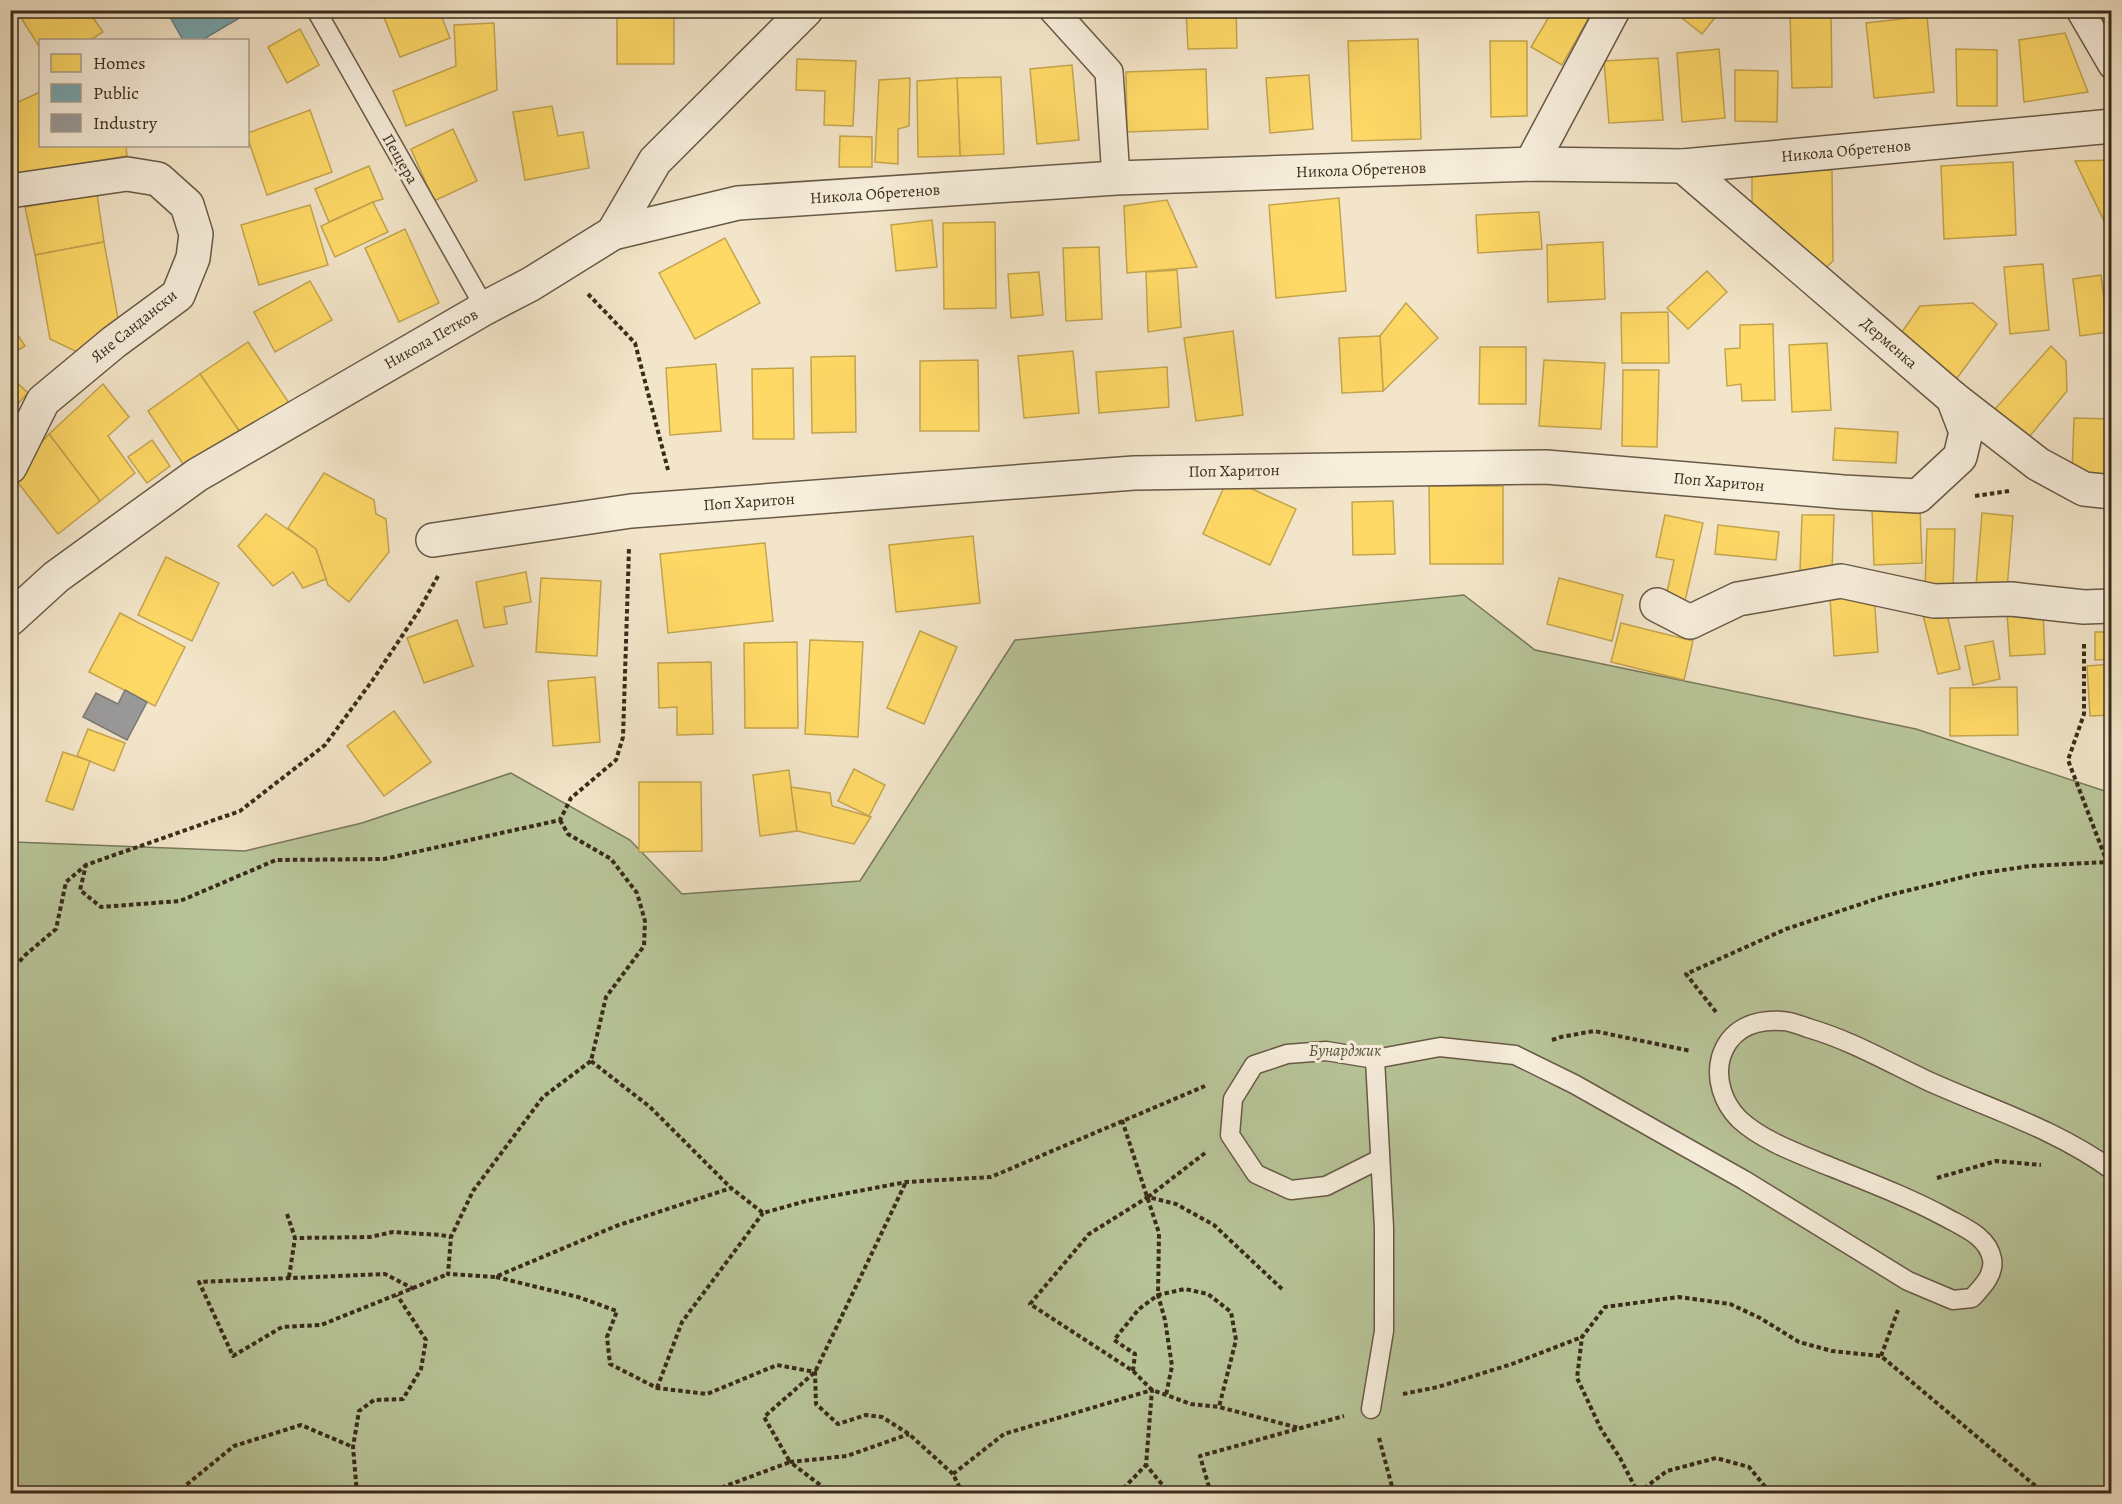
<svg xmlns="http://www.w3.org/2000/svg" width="2122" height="1504" font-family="Alegreya,serif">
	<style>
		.green { fill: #b8c599; stroke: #78785a; stroke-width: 1.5 }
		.homes { fill: #ffd966; stroke: #c4a54f; stroke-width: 1.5 }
		.public { fill: #76a5af; stroke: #648182; stroke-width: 1.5 }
		.industry { fill: #999; stroke: #7c7873; stroke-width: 1.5 }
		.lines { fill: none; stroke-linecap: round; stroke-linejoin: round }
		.service-casing { stroke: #685a46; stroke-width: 21 }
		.pedestrian-casing { stroke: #685a46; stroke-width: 30 }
		.minor-casing { stroke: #685a46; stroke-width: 36 }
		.path { stroke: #392c1a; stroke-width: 4; stroke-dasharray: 4.5 3; stroke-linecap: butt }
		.service { stroke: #f7eedc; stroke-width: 18 }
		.pedestrian { stroke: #f7eedc; stroke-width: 27 }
		.minor { stroke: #f7eedc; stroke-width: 33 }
		.labels { text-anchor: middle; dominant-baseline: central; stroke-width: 6; stroke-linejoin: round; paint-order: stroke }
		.street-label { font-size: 16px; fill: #392c1a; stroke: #f7eedc }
		.park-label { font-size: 16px; font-style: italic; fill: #59523a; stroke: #f7eedc }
	</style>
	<rect width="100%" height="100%" fill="#f3e5c9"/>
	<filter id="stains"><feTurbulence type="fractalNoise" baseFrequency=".00333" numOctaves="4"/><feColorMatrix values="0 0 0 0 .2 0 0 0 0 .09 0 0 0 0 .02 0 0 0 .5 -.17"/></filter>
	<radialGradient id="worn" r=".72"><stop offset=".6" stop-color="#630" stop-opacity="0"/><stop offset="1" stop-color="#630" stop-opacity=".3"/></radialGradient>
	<polygon class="green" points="1464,595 1535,650 1916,729 2111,793 2111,1493 11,1494 10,857 14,842 245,851 362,823 511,773 630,840 682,894 860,881 1015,640"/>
	<g class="homes">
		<polygon points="16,10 88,10 103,32 90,40 40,40 40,48"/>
		<polygon points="381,10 439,10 450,38 400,57"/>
		<polygon points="1186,10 1236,10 1237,48 1188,49"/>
		<polygon points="1553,10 1593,10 1562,65 1531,47"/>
		<polygon points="1672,10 1721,10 1702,34"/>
		<polygon points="2090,10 2112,10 2112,49"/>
		<rect x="617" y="11" width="57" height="53"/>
		<polygon points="1831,12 1832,87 1792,88 1790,13"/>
		<polygon points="1927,16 1934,92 1874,98 1866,23"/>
		<polygon points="494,23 497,90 406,126 393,91 456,66 454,25"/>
		<polygon points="300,29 319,65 287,83 268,47"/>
		<polygon points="2065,33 2088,92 2024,102 2019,40"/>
		<polygon points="1418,39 1421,139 1352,141 1348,41"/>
		<polygon points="1490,41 1527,41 1527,116 1491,117"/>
		<polygon points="1719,49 1725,118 1682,122 1677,53"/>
		<polygon points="1956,49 1997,50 1997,106 1957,106"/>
		<polygon points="1658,58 1663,120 1609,123 1604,61"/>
		<polygon points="797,59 856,61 853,126 824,125 825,91 796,90"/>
		<polygon points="1072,65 1079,140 1037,144 1030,69"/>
		<polygon points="1206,69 1208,129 1127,132 1126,72"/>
		<polygon points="1735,70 1778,71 1777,122 1735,121"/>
		<polygon points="1309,75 1313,129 1270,133 1266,78"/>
		<polygon points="1001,77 1004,154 960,156 957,78"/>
		<polygon points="910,78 909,126 898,129 898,164 875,162 879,80"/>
		<polygon points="957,78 960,156 918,157 917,81"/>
		<polygon points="40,92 40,146 126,146 127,156 10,175 10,106"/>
		<polygon points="552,106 558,136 583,132 589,168 525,180 513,112"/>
		<polygon points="310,110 332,172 267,195 248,139 248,133"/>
		<polygon points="453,129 477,181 434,201 411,149"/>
		<polygon points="840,136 872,137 872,167 839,167"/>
		<polygon points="2112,160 2112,225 2107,227 2075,161"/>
		<polygon points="2013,162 2016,235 1944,239 1941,166"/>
		<polygon points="369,166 383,199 373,202 329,222 315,189"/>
		<polygon points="1832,170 1833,261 1818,275 1752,216 1752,173"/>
		<polygon points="97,194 104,242 35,255 25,207"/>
		<polygon points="1339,198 1346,291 1276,298 1269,205"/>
		<polygon points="1167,200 1197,267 1127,273 1124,206"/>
		<polygon points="373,202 388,232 335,257 321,226"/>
		<polygon points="310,205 328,265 259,285 241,225"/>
		<polygon points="1539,212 1542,249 1478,253 1476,215"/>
		<polygon points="932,220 937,267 896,271 891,225"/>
		<polygon points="995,222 996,308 944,309 943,223"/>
		<polygon points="405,229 439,303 399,322 365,248"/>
		<polygon points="725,238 760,303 695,339 659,273"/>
		<polygon points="104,242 119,324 77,352 50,339 35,255"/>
		<polygon points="1603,242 1605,299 1548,302 1547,245"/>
		<polygon points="1099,247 1102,319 1066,321 1063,248"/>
		<polygon points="2043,264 2049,330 2010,334 2004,267"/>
		<polygon points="1177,270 1181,327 1148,332 1146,272"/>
		<polygon points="1707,271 1727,292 1688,329 1667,308"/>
		<polygon points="1039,272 1043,315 1011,318 1008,274"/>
		<polygon points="2101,275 2108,332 2080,336 2073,279"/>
		<polygon points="310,281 332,320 275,352 254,312"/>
		<polygon points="1406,303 1438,338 1383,391 1380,336"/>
		<polygon points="1973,303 1997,324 1952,385 1895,342 1920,306"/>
		<polygon points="1668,312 1669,363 1622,363 1621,313"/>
		<polygon points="10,323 25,346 10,355"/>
		<polygon points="1773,324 1775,400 1742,401 1741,384 1727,386 1725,349 1740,348 1740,325"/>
		<polygon points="1233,331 1243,415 1196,421 1184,338"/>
		<polygon points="1380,336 1383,391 1342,393 1339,338"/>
		<polygon points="248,342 289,403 242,435 200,374"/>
		<polygon points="1827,343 1831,410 1792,412 1789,345"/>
		<polygon points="2051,346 2066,361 2067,391 2025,442 1988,417"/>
		<polygon points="1480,347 1526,347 1526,404 1479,404"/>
		<polygon points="1073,351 1079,413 1024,418 1018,356"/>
		<polygon points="855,356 856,432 812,433 811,357"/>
		<polygon points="978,360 979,431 920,431 920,361"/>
		<polygon points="1544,360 1605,363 1601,429 1539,426"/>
		<polygon points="716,364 721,431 670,435 666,368"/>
		<polygon points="1167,367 1169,407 1099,413 1096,372"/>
		<polygon points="793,368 794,439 753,439 752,369"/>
		<polygon points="1623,370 1659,370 1657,447 1622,446"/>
		<polygon points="200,374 242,435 187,470 148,411"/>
		<polygon points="10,376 28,393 10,412"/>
		<polygon points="103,384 129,417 108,436 135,473 100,501 49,434"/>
		<polygon points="2074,418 2112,419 2112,475 2072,473"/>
		<polygon points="1835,428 1898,432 1896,463 1833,460"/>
		<polygon points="49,434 100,501 58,534 12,475"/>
		<polygon points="152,440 170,466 147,483 128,457"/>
		<polygon points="324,473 374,500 376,514 386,519 389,552 349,602 328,585 316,549 288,528"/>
		<polygon points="1228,478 1296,509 1270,565 1203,534"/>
		<polygon points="1429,486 1503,486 1503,564 1430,564"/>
		<polygon points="1393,501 1395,554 1353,555 1352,502"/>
		<polygon points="1920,508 1922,563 1874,565 1872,510"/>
		<polygon points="1982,513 2013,516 2007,589 1976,586"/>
		<polygon points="266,514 316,549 326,579 303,588 293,572 273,586 238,546"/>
		<polygon points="1665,515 1703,523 1685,601 1666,597 1674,560 1656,557"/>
		<polygon points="1802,515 1834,515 1832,572 1800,571"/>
		<polygon points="1718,525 1779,532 1776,560 1715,554"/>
		<polygon points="1927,529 1955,529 1953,590 1925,589"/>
		<polygon points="973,536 980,603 896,612 889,545"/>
		<polygon points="765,543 773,621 668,633 660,554"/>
		<polygon points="166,557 219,583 192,641 138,615"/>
		<polygon points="526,572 531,602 504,607 507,624 484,628 476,582"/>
		<polygon points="541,578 601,581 597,656 536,652"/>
		<polygon points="1559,578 1623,595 1612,641 1547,624"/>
		<polygon points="1874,594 1878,652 1834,656 1830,598"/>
		<polygon points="1946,610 1960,669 1938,674 1923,615"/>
		<polygon points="2043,612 2045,654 2010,656 2007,613"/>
		<polygon points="120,613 185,647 155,706 89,672"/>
		<polygon points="457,620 473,666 424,683 407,638"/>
		<polygon points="1621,623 1693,641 1684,680 1611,662"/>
		<polygon points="920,631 957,647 924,724 887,708"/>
		<polygon points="2095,632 2112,632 2112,659 2095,660"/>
		<polygon points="810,640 863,642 858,737 805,734"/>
		<polygon points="1993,641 2000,679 1973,685 1965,646"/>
		<polygon points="797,642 798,728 745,728 744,643"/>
		<polygon points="711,662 713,734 677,735 677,707 659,708 658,663"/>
		<polygon points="2112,664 2112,715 2090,716 2087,666"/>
		<polygon points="595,677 600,742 553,746 548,681"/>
		<polygon points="2017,687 2018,735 1950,736 1950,688"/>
		<polygon points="394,711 431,762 384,796 347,746"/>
		<polygon points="88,729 125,743 114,771 77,756"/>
		<polygon points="63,752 90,761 73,810 46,801"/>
		<polygon points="854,769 885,785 869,816 838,801"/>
		<polygon points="789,770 797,831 760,836 753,775"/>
		<polygon points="639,782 701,782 702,851 639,852"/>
		<polygon points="791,787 830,793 832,806 871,817 854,844 797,831"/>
	</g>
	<polygon class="public" points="166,10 253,10 202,40 183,40"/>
	<polygon class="industry" points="125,690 147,702 127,740 83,717 96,693 118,704"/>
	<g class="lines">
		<g class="service-casing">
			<g id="service">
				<polyline points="316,10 485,308"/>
				<polyline points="1375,1059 1326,1051 1287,1054 1254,1065 1233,1099 1230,1135 1256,1174 1291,1190 1326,1186 1380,1159"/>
				<path d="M1371 1409 1384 1331V1228L1375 1059 1440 1047 1515 1055 1574 1084 1744 1180 1908 1281 1953 1300 1972 1298C1981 1288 1995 1275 1992 1259 1988 1237 1965 1228 1947 1218 1910 1198 1871 1183 1831 1167 1802 1155 1762 1141 1739 1119 1723 1103 1715 1079 1721 1057 1730 1029 1754 1019 1782 1021 1790 1021 1800 1025 1808 1028 1850 1040 1888 1062 1928 1081 1990 1109 2056 1129 2112 1170"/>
			</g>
		</g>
		<g class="pedestrian-casing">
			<g id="pedestrian">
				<polyline points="1053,10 1109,72 1116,178"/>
				<polyline points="2080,10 2112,65"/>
			</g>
		</g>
		<g class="minor-casing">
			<g id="minor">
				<polyline points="1531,164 1613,10"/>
				<polyline points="1683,166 1953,398 2038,464 2084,489 2112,492"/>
				<polyline points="10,191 127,174 158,179 187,205 196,234 193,258 178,295 114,342 43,401 10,467"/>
				<polyline points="613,233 738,203 1116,178 1531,164 1683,166 2112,126"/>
				<polyline points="433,540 631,511 1134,473 1546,467 1843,492 1918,496 1960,457 1966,432 1953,398"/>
				<polyline points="1657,605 1690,622 1738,599 1841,581 1934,601 2011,599 2084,607 2112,606"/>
				<polyline points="10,619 56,577 197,475 485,308 531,284 613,233 655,161 806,10"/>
			</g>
		</g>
		<g class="path">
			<polyline points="588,294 635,343 668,470"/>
			<polyline points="1975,496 2009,491"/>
			<polyline points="438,576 418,612 372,681 325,745 240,811 86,865 80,890 101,907 180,901 276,860 384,859 560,820 571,798 616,760 623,737 629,548"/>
			<polyline points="2084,644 2084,714 2068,760 2107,862"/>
			<polyline points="560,820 568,834 611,859 637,893 645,921 644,946 606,997 591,1061 543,1097 473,1191 451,1237 448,1274 495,1277 616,1226 731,1188 763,1213 806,1201 906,1182 991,1177 1205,1086"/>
			<polyline points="2107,862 2112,838"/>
			<polyline points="10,973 24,956 56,929 66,882 86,865"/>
			<polyline points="1716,1012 1686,974 1786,929 1885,896 1976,874 2030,866 2107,862 2112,867"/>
			<polyline points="1552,1040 1561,1037 1594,1031 1691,1051"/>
			<polyline points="591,1061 650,1107 731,1188"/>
			<polyline points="1122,1120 1159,1233 1158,1295 1165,1320 1172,1366 1166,1395"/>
			<polyline points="1937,1178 1996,1161 2041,1165"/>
			<polyline points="1148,1197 1205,1153"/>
			<polyline points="287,1214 295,1238 370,1237 393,1232 441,1235 451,1237"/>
			<polyline points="289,1277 295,1238"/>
			<polyline points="496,1277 578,1297 617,1311 607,1337 610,1364 657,1388 707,1394 777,1365 815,1372 816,1404 838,1424 866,1415 882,1417 909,1434 953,1474 963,1494"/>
			<polyline points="414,1289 385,1274 199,1282 233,1356 282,1327 321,1325 448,1274"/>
			<polyline points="1282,1289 1214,1225 1176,1204 1148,1197 1089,1234 1030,1304 1133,1371 1152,1390 1191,1404 1219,1407 1299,1428"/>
			<polyline points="1881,1356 1898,1310"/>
			<polyline points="1133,1371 1135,1354 1114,1340 1139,1309 1158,1295 1185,1289 1208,1294 1231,1312 1236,1340 1219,1407"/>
			<polyline points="657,1388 682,1322 763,1213"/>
			<polyline points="1403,1394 1438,1387 1512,1364 1582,1337"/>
			<polyline points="1379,1438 1394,1494"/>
			<polyline points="953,1474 1004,1434 1152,1390 1146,1465 1170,1494"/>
			<polyline points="1638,1493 1667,1471 1716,1458 1749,1467 1771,1494"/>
			<polyline points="175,1494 234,1446 301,1425 353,1447"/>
			<polyline points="357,1494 353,1447 359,1411 374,1400 403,1399 421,1369 426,1340 397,1295"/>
			<polyline points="717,1494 723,1487 790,1462 764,1417 815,1372 906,1182"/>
			<polyline points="832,1494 790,1462 847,1456 909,1434"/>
			<polyline points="1118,1494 1146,1465"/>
			<polyline points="1211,1494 1200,1456 1344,1416"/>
			<polyline points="1636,1494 1638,1493 1620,1458 1601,1429 1577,1378 1582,1337 1605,1307 1679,1297 1730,1304 1760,1318 1799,1342 1832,1351 1881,1356 2045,1494"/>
		</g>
		<use href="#service" class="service"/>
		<use href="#pedestrian" class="pedestrian"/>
		<use href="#minor" class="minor"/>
	</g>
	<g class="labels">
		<g class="street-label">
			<text transform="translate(1846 151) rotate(-5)">Никола Обретенов</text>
			<text transform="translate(400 159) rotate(60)">Пещера</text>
			<text transform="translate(1361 170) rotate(-2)">Никола Обретенов</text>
			<text transform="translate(875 194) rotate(-4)">Никола Обретенов</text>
			<text transform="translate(134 326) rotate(-39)">Яне Сандански</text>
			<text transform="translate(431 339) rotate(-30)">Никола Петков</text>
			<text transform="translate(1889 343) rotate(41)">Дерменка</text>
			<text transform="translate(1234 471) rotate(-1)">Поп Харитон</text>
			<text transform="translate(1719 482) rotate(5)">Поп Харитон</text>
			<text transform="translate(749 502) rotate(-4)">Поп Харитон</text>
		</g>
		<g class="park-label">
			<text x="1345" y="1051">Бунарджик</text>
		</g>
	</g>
	<rect width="2122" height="1504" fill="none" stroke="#f3e5c9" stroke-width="36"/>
	<rect x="12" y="12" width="2098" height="1480" fill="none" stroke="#392c1a" stroke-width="3"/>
	<rect x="18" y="18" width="2086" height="1468" fill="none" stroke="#392c1a" stroke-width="1.5"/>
	<rect x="39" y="39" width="210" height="108" fill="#f7eedc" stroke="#aba08e" stroke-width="1.5"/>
	<rect x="51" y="54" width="30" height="18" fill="#ffd966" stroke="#aba08e" stroke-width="1.5"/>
	<text x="93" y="69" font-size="18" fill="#392c1a">Homes</text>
	<rect x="51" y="84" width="30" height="18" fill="#76a5af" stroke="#aba08e" stroke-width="1.5"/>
	<text x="93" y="99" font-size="18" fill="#392c1a">Public</text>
	<rect x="51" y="114" width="30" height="18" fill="#999999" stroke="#aba08e" stroke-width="1.5"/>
	<text x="93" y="129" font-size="18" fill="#392c1a">Industry</text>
	<rect width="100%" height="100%" filter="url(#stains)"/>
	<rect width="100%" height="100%" fill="url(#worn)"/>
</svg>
